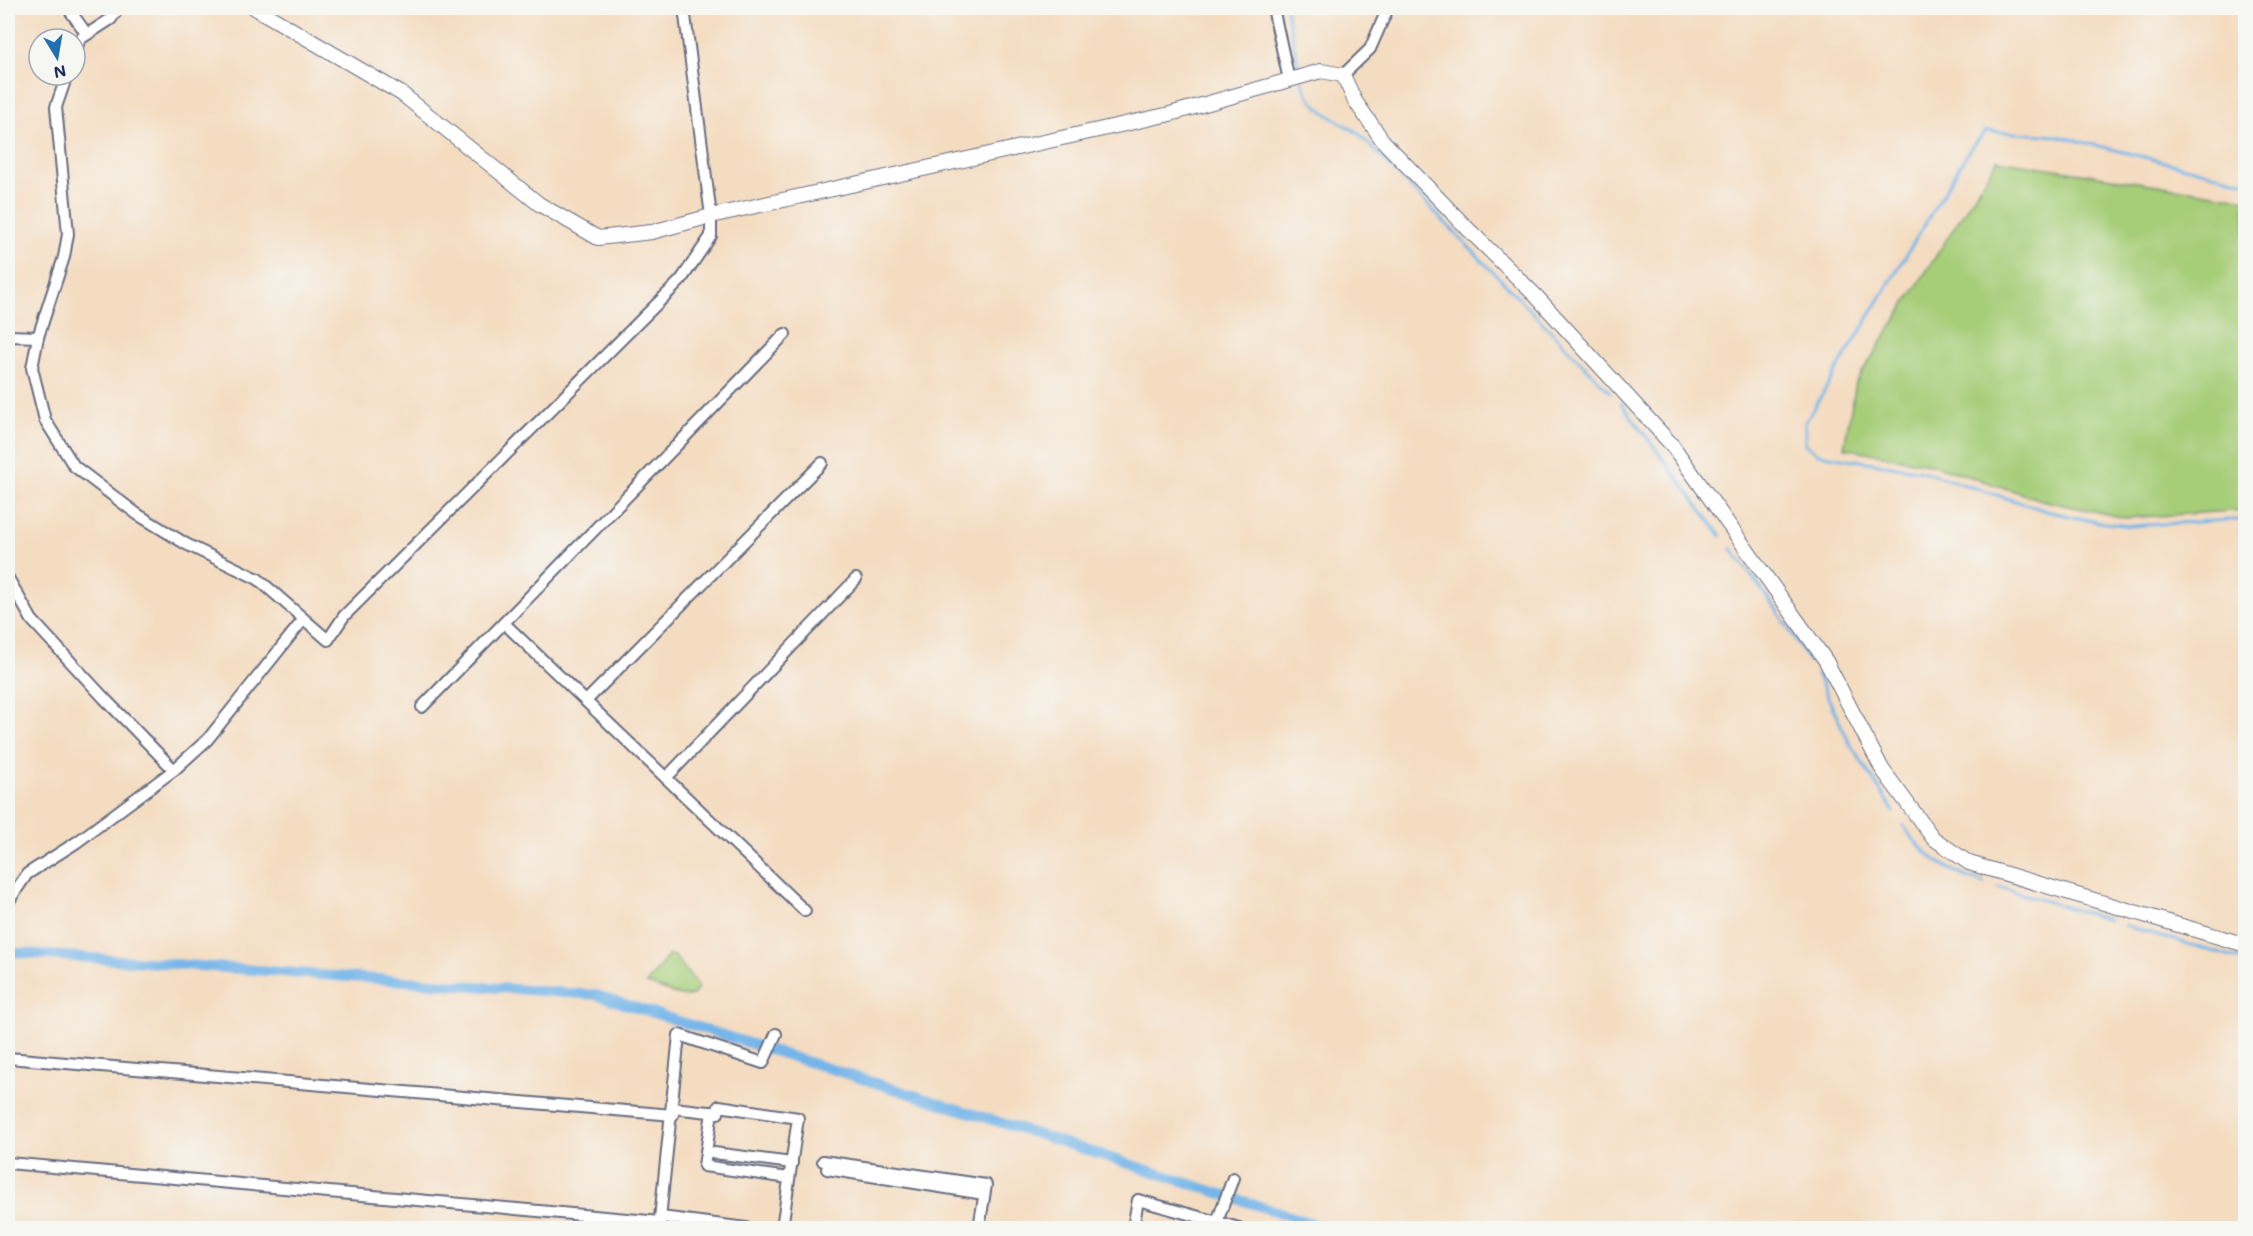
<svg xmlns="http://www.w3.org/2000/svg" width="2253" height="1236" font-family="Mali,sans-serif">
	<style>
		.green { fill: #a6cd78; stroke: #607e6b; stroke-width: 1.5 }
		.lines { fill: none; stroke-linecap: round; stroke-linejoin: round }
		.stream { stroke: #75b5e9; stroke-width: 3 }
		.canal { stroke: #75b5e9; stroke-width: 10 }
		.minor-casing { stroke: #676c80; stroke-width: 14 }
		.tertiary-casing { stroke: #676c80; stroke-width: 16 }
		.minor { stroke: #fff; stroke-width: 10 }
		.tertiary { stroke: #fff; stroke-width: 14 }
	</style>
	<rect width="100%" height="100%" fill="#f6f6f2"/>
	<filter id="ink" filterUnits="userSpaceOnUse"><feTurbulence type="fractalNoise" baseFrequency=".0167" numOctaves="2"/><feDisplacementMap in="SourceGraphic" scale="12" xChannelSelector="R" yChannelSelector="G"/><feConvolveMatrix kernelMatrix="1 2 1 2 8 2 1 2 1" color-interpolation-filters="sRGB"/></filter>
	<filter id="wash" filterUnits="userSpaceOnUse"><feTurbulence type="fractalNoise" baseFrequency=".008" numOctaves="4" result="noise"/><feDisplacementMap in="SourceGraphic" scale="24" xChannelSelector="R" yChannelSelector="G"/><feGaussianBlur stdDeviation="1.35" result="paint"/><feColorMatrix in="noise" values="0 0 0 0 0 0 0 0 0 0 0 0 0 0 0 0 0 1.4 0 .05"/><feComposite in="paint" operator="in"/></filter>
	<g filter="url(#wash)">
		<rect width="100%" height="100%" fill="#f4dcc0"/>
		<g class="green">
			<polygon points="1997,160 2245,199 2245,510 2126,518 2045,501 1934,465 1844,448 1856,382"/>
			<path d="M669 955 674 956 698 985C695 1011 659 985 646 984Z"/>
		</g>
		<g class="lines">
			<g class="stream">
				<polyline points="1286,8 1300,73"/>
				<path d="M1302 80C1308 107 1334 119 1357 132L1610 392"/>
				<polyline points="2246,182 2058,136 1986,131 1970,149 1805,423 1805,444 1818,454 1921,471 2050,512 2097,522 2131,526 2246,519"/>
				<polyline points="1621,403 1721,536"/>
				<polyline points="1731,548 1776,609 1809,661"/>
				<polyline points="1817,674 1849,742 1894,812"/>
				<path d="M1903 825C1921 854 1951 874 1984 883"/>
				<polyline points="1999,887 2109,920"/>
				<polyline points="2124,925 2245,961"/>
			</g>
			<polyline class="canal" points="8,952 596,995 1018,1128 1327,1228"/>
		</g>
	</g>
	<g filter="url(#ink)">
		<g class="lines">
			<g class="minor-casing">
				<g id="minor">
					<polyline points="68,8 86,33"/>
					<polyline points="1273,8 1289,80"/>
					<polyline points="75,52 80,39 111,19 119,8"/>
					<polyline points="67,75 56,107 68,234 64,257 38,337 32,368 45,420 74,466 137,514 186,544 258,579 328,640 344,616 681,280 711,236 711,216 684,8"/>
					<polyline points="1343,75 1370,49 1388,8"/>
					<polyline points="8,336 38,337"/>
					<polyline points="8,578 32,620 104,698 174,770"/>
					<polyline points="504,623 805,911"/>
					<polyline points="586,701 822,463"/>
					<polyline points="422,707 785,334"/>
					<polyline points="666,778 856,579"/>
					<polyline points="8,902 27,874 77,842 174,770 208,739 303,620"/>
					<polyline points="8,1058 673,1115"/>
					<polyline points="673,1108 718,1113 719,1106 798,1118 782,1228"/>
					<polyline points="712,1112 704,1166 789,1178"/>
					<polyline points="706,1152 792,1163"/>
					<polyline points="823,1161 986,1185 979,1228"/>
					<polyline points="8,1163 660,1222"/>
					<polyline points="827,1169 984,1194"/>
					<polyline points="661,1217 746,1228"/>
					<polyline points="1217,1222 1233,1178"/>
					<polyline points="659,1228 679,1035 763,1063 776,1034"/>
					<polyline points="1133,1228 1138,1200 1239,1228"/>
				</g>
			</g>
			<g class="tertiary-casing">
				<polyline id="tertiary" points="255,8 402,94 539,204 598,238 652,232 711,216 1170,114 1321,71 1343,75 1355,101 1383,141 1469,230 1536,296 1672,445 1826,661 1882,769 1933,838 1969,863 2246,945"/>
			</g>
			<use href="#minor" class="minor"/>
			<use href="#tertiary" class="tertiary"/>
		</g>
	</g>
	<rect width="2253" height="1236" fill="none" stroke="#f6f6f2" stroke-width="30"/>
	<g transform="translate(57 57) rotate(169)"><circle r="28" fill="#f6f6f2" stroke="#9ea6b7" stroke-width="1.5"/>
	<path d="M0-4.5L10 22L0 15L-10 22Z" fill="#1f6fb2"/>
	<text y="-9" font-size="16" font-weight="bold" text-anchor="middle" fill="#1b2f5e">N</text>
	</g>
</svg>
